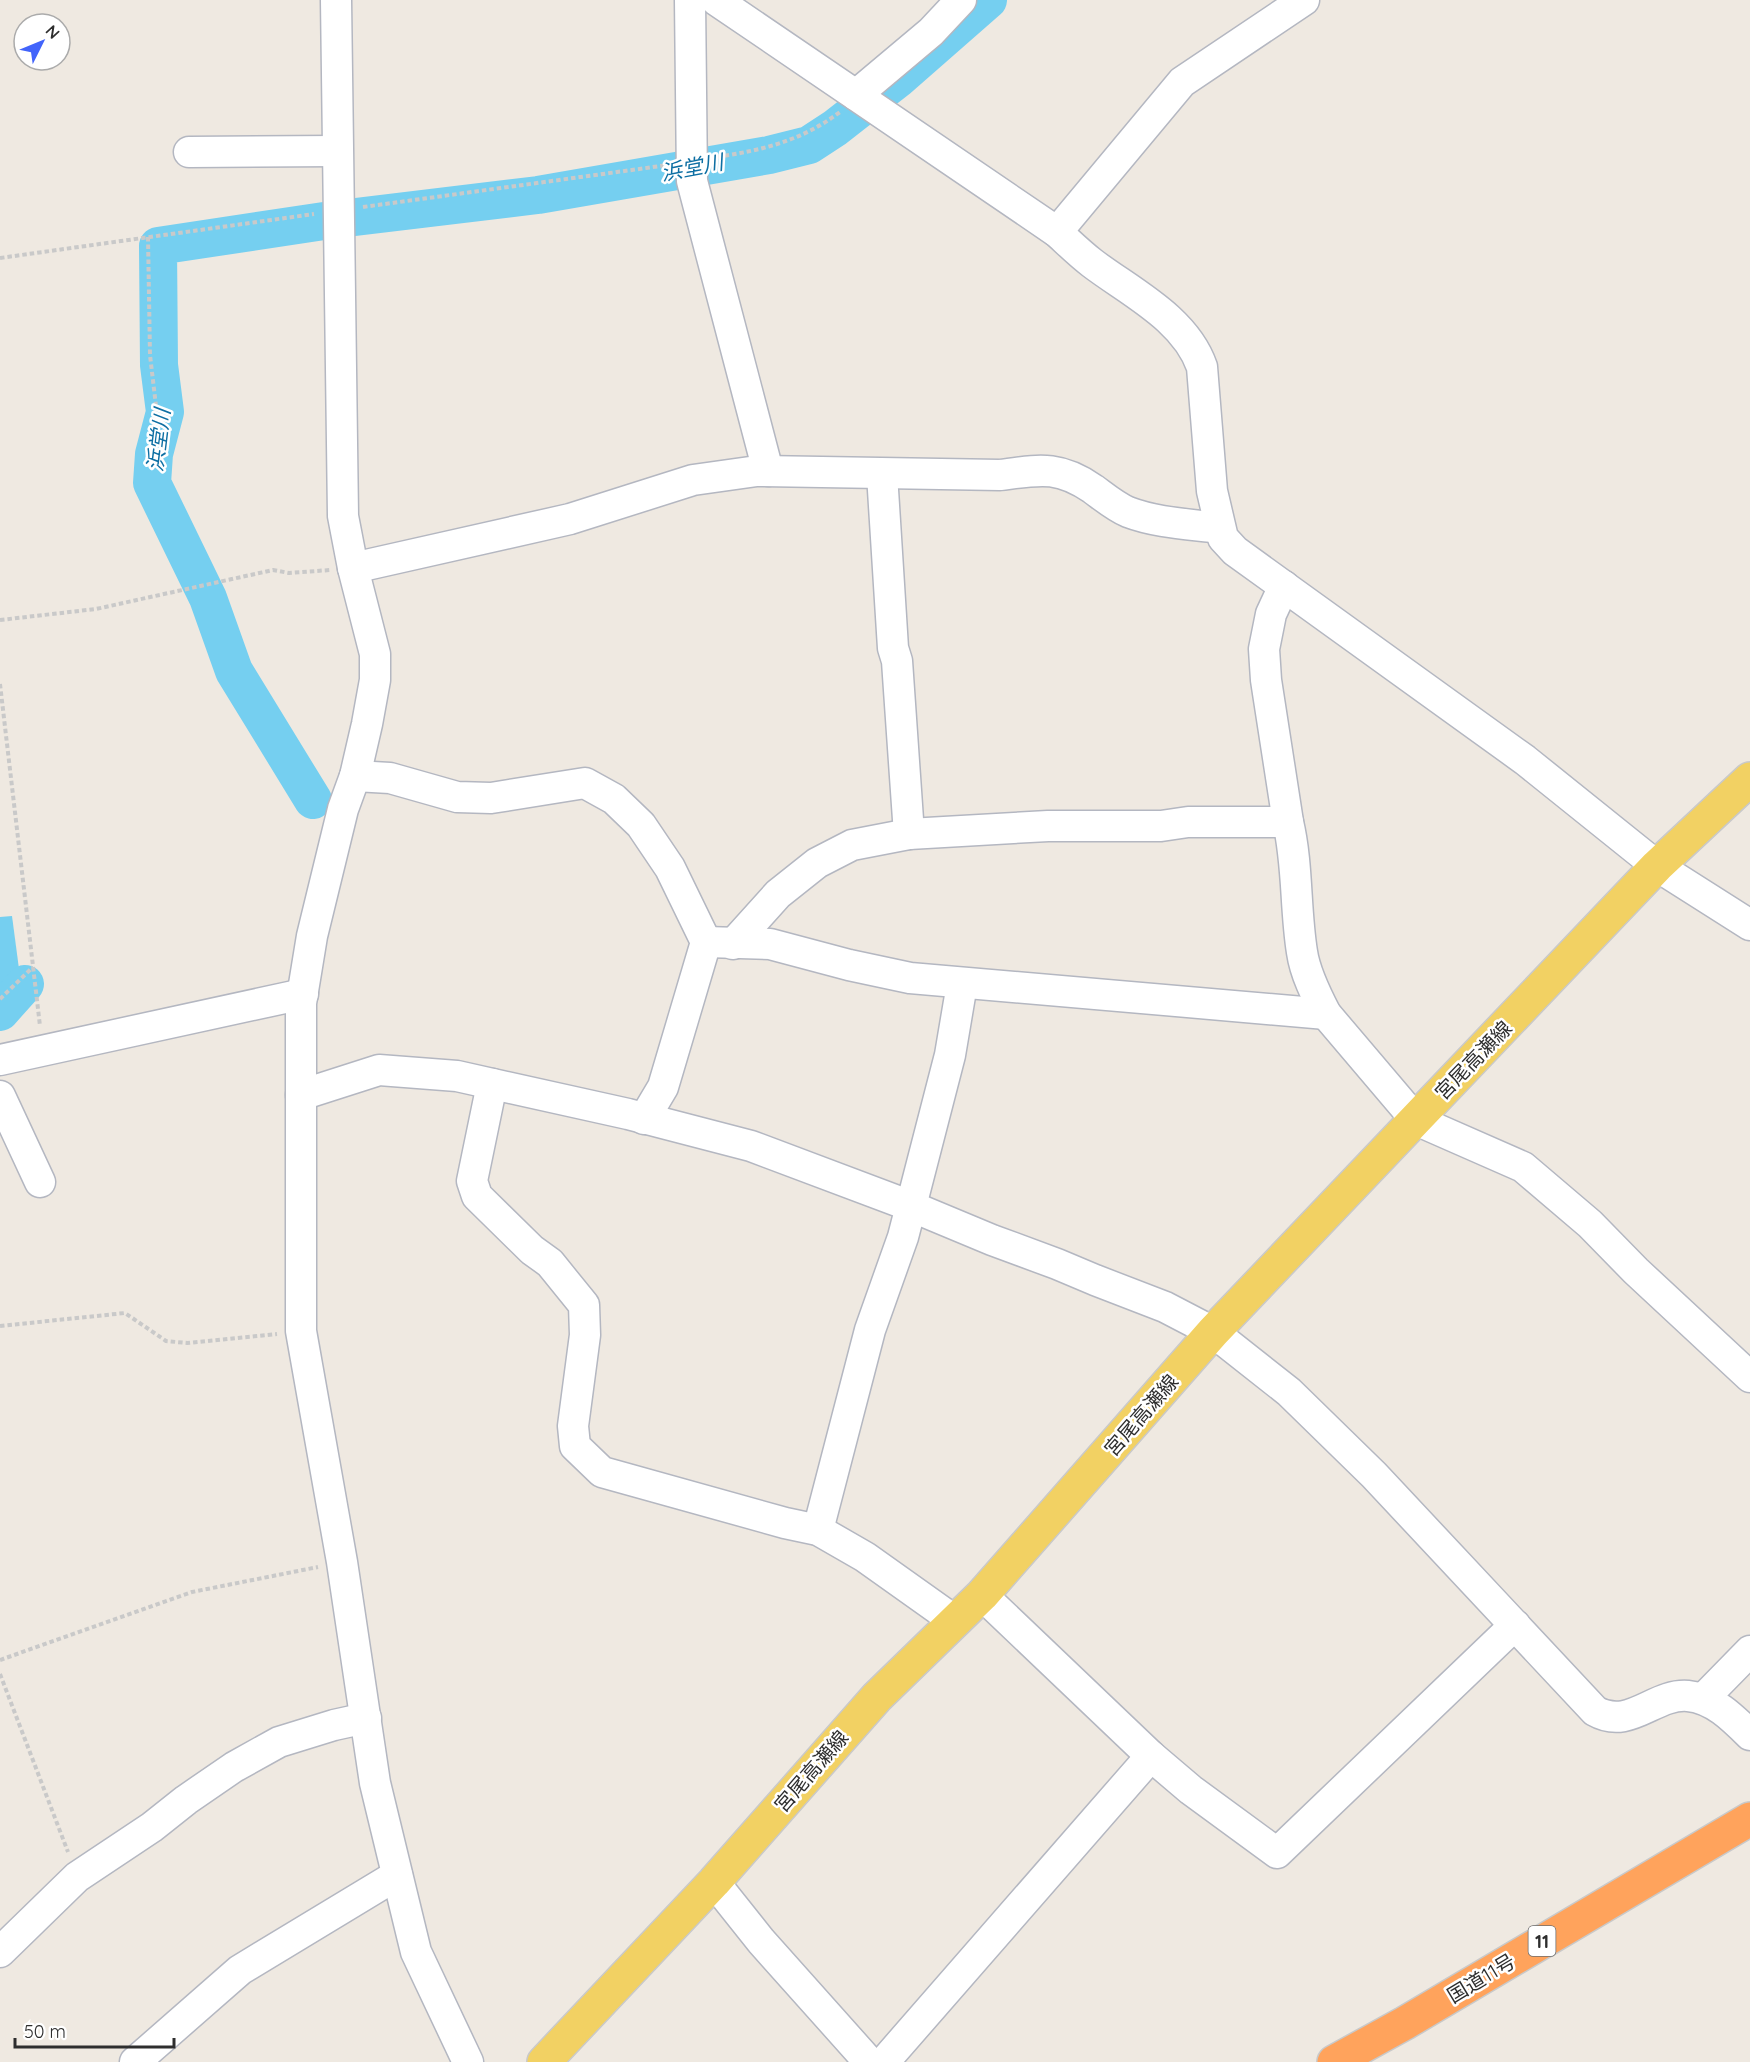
<svg xmlns="http://www.w3.org/2000/svg" width="1750" height="2062" font-family="Quicksand,'Noto Sans JP',sans-serif">
	<style>
		.water { fill: #75cff0 }
		.lines { fill: none; stroke-linecap: round; stroke-linejoin: round }
		.river { stroke: #75cff0; stroke-width: 38 }
		.minor-casing { stroke: #b4b7c1; stroke-width: 33 }
		.major-casing { stroke: #c9c9c9; stroke-width: 36 }
		.highway-casing { stroke: #c9c9c9; stroke-width: 36 }
		.path { stroke: #c9c9c9; stroke-width: 4; stroke-dasharray: 4.5 3; stroke-linecap: butt }
		.minor { stroke: #fff; stroke-width: 30 }
		.major { stroke: #f2d163; stroke-width: 33 }
		.highway { stroke: #ffa35c; stroke-width: 33 }
		.labels { text-anchor: middle; dominant-baseline: central; stroke-width: 5; stroke-linejoin: round; paint-order: stroke }
		.shield { fill: #fff; stroke: #6d6d6d; stroke-width: 1.5 }
		.shield-label { font-size: 18px; font-weight: bold; fill: #2e2e2e }
		.street-label { font-size: 20px; fill: #2e2e2e; stroke: #fff }
		.water-label { font-size: 21px; font-style: italic; fill: #0d6fa3; stroke: #fff }
	</style>
	<rect width="100%" height="100%" fill="#efe9e1"/>
	<polygon class="water" points="12,916 19,969 0,988 0,917"/>
	<g class="lines">
		<g class="river">
			<polyline points="347,218 538,195 769,155 809,145 835,128 899,78 988,0"/>
			<polyline points="313,800 234,671 208,598 152,483 154,454 165,412 159,365 158,246 324,221"/>
			<polyline points="0,1012 25,984"/>
		</g>
		<g class="minor-casing">
			<g id="minor">
				<polyline points="336,0 343,516 353,568 375,654 375,680 367,724 355,776 343,809 312,936 301,1003 301,1331 342,1562 375,1783 416,1952 468,2062"/>
				<polyline points="690,0 692,181 768,471"/>
				<path d="M716 0 1057 232C1068 242 1079 253 1092 263 1130 292 1185 318 1202 367L1212 491 1223 538 1235 551 1525 760 1657 866 1750 925"/>
				<polyline points="856,95 931,32 961,0"/>
				<polyline points="189,152 337,151"/>
				<polyline points="1057,232 1182,82 1304,0"/>
				<polyline points="882,474 893,648 897,661 909,834"/>
				<path d="M353 568 570 519 693 480 757 471 1000 475C1039 470 1058 465 1093 489 1104 497 1116 507 1128 512 1157 523 1189 524 1220 528"/>
				<path d="M1284 586 1271 614 1264 649 1266 680 1288 822C1298 864 1295 909 1302 952 1305 973 1316 995 1326 1014L1416 1120 1523 1167 1590 1224 1636 1271 1750 1377"/>
				<polyline points="355,776 390,778 457,797 491,798 585,783 614,799 641,825 670,868 706,942 663,1087 644,1119"/>
				<polyline points="706,942 770,944 849,965 910,978 1326,1014"/>
				<polyline points="733,944 778,894 817,863 852,845 909,834 1048,826 1161,826 1188,822 1288,822"/>
				<polyline points="0,1060 303,994"/>
				<polyline points="492,1084 472,1181 477,1196 532,1250 550,1263 584,1305 585,1335 573,1426 575,1446 602,1472 785,1523 818,1530 865,1557 955,1621"/>
				<path d="M301 1095 379 1070 457 1076 628 1114 751 1146 908 1205 992 1240 1057 1264 1095 1280 1165 1307 1213 1332 1289 1392 1374 1475 1595 1711C1630 1731 1654 1693 1688 1696 1713 1698 1733 1718 1750 1735"/>
				<polyline points="0,1096 40,1182"/>
				<polyline points="818,1530 870,1330 903,1237 950,1055 962,984"/>
				<polyline points="982,1595 1151,1756 1191,1790 1277,1853 1515,1625"/>
				<polyline points="1703,1699 1750,1651"/>
				<polyline points="714,1882 761,1941 869,2062"/>
				<polyline points="0,1952 77,1877 152,1827 186,1800 234,1767 279,1742 334,1725 366,1718"/>
				<polyline points="135,2062 240,1970 397,1875"/>
				<polyline points="884,2062 1151,1756"/>
			</g>
		</g>
		<g class="major-casing">
			<polyline id="major" points="544,2062 714,1882 877,1697 982,1595 1213,1332 1657,866 1750,779"/>
		</g>
		<g class="highway-casing">
			<polyline id="highway" points="1334,2062 1405,2023 1750,1819"/>
		</g>
		<g class="path">
			<path d="M717 157C763 150 801 141 840 112"/>
			<polyline points="363,207 668,165"/>
			<polyline points="148,237 150,355 156,406 153,431"/>
			<polyline points="0,258 314,214"/>
			<polyline points="0,620 96,609 273,570 289,573 330,570"/>
			<polyline points="0,684 40,1026"/>
			<polyline points="0,999 33,967"/>
			<polyline points="0,1326 125,1313 166,1341 187,1343 277,1334"/>
			<polyline points="0,1660 192,1592 318,1567"/>
			<polyline points="0,1674 68,1852"/>
		</g>
		<use href="#minor" class="minor"/>
		<use href="#major" class="major"/>
		<use href="#highway" class="highway"/>
	</g>
	<g class="labels">
		<rect class="shield" x="1528.5" y="1926" width="27" height="30" rx="4.5"/>
		<g class="shield-label">
			<text x="1542" y="1941">11</text>
		</g>
		<g class="street-label">
			<text transform="translate(1473 1060) rotate(-46)">宮尾高瀬線</text>
			<text transform="translate(1141 1415) rotate(-49)">宮尾高瀬線</text>
			<text transform="translate(811 1771) rotate(-49)">宮尾高瀬線</text>
			<text transform="translate(1481 1978) rotate(-31)">国道11号</text>
		</g>
		<g class="water-label">
			<text transform="translate(692 167) rotate(-11)">浜堂川</text>
			<text transform="translate(158 440) rotate(-83)">浜堂川</text>
		</g>
	</g>
	<g transform="translate(42 42) rotate(47)"><circle r="28" fill="#ffffff" stroke="#ababab" stroke-width="1.5"/>
	<path d="M0-4.5L10 22L0 15L-10 22Z" fill="#4264fb"/>
	<text y="-9" font-size="16" font-weight="bold" text-anchor="middle" fill="#2e2e2e">N</text>
	</g>
	<path d="M15 2038v9h159v-9" fill="none" stroke="#2e2e2e" stroke-width="3"/>
	<text x="24" y="2038" font-size="18" fill="#2e2e2e" stroke="#ffffff" stroke-width="4.5" paint-order="stroke">50 m</text>
</svg>
